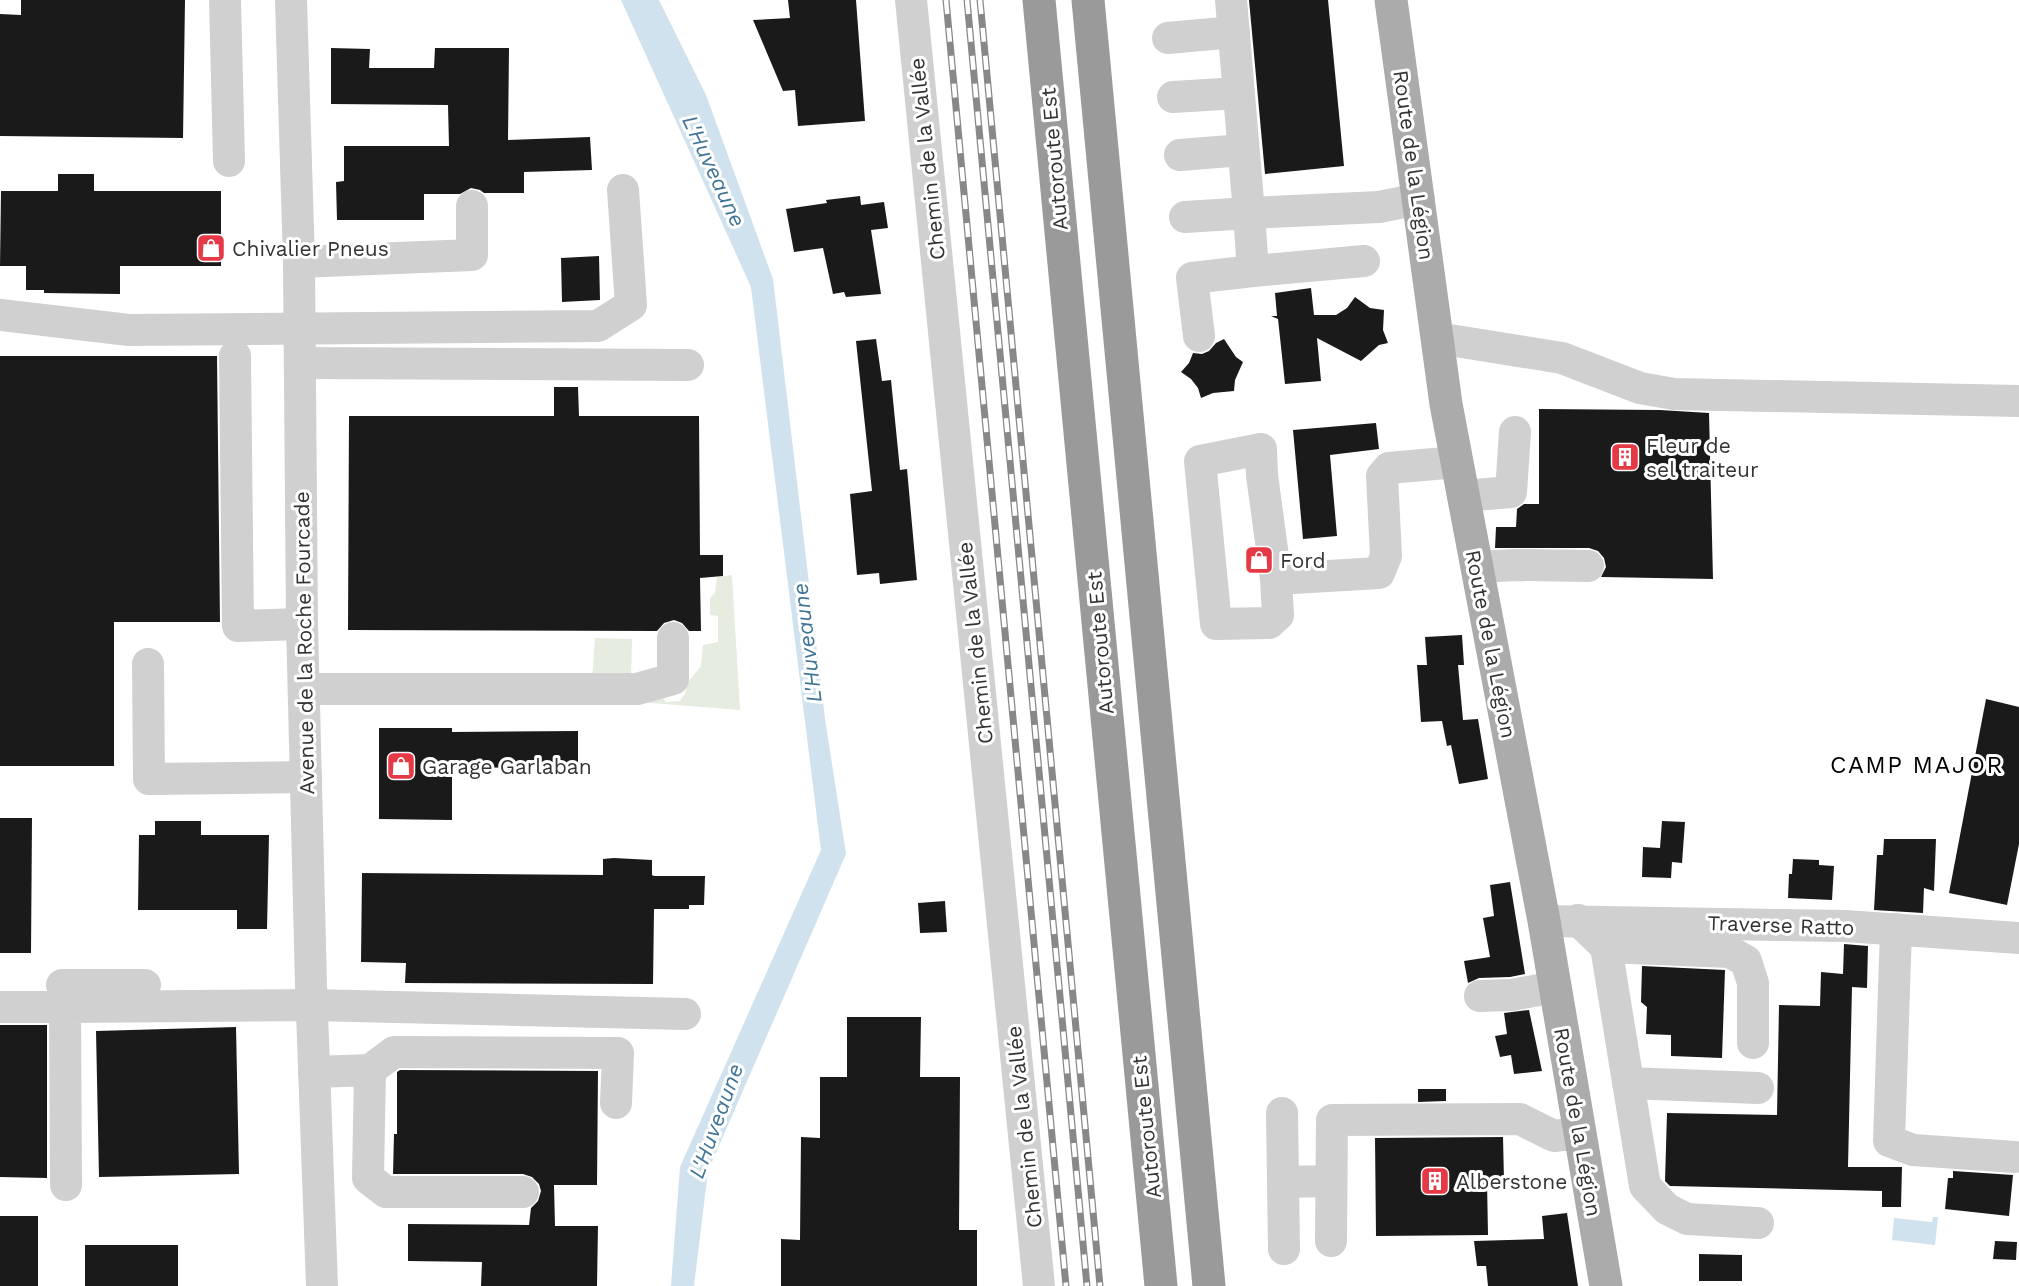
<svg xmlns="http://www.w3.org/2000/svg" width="2019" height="1286" font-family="'Work Sans',sans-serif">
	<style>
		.green { fill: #e6ecdf }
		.water { fill: #cfe2ee }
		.building { fill: #1a1a1a }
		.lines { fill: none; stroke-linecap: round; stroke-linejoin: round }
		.minor { stroke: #d0d0d0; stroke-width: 32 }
		.major { stroke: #ababab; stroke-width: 33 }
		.highway { stroke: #9a9a9a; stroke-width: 33 }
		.rail-casing { stroke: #888; stroke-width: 7 }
		.rail { stroke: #fff; stroke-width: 4.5; stroke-dasharray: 14; stroke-linecap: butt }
		.labels { text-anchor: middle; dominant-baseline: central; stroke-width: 6; stroke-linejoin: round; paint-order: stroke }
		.street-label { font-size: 21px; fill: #333; stroke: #fff }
		.poi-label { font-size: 21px; fill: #333; stroke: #fff; text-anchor: start }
		.water-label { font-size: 22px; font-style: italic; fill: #3f7597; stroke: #fff }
		.quarter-label { font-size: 24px; letter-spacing: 1.5px; fill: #000; stroke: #fff }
	</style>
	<rect width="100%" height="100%" fill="#fff"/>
	<g class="green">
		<polygon points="732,575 740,710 626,701 657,698 664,699 665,702 680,701 685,694 688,682 701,666 703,645 718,642 718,616 710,615 710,598 715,593 717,577"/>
		<polygon points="595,638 632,639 631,677 592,679"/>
	</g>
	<g class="water">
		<polygon points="621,0 659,0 706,95 773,279 825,719 846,854 708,1171 694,1286 671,1286 680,1167 821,850 751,287"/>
		<polygon points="1933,1217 1938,1217 1935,1245 1892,1240 1894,1218 1932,1222"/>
	</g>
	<g class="building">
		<polygon points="21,0 185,0 183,138 0,136 0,14 21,15"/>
		<polygon points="788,0 856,0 865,121 798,126 795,90 783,91 753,20 790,18"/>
		<polygon points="1249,0 1328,0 1344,166 1265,174"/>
		<polygon points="331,48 370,49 369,68 434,68 435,48 509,48 508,140 590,137 592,170 524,172 524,193 484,193 480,190 471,188 460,194 424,194 424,220 337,220 336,182 344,181 344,146 449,146 448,105 331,104"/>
		<polygon points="58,174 94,174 94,191 221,191 221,266 120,266 120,294 44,293 44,290 26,290 26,266 0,266 1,191 58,191"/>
		<polygon points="860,196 861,205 884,202 888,228 871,230 881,294 846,297 844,292 833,294 823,248 794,252 786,209 827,203 826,200"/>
		<polygon points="599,256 600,300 562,302 561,258"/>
		<polygon points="1311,288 1314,315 1336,315 1347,308 1355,297 1370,308 1384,310 1383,330 1388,343 1379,345 1361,361 1317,338 1321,381 1285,384 1278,319 1271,316 1277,316 1275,293"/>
		<polygon points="876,339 882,381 891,380 900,470 907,469 917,580 880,584 879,573 857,575 850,494 872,491 856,341"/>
		<polygon points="1224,339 1236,357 1243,362 1235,380 1234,391 1213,393 1201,398 1198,388 1191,379 1181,372 1189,363 1193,353 1202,354 1209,351 1216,343"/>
		<polygon points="0,356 217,356 220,622 114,622 114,766 0,766"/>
		<polygon points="554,387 578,387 579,416 699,416 700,555 723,555 723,576 700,578 701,631 689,631 682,623 674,620 664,623 657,631 348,630 349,416 554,416"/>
		<polygon points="1539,409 1660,410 1709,413 1713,579 1601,577 1606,567 1604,558 1598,551 1589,548 1495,548 1496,527 1516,527 1517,509 1524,504 1539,504"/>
		<polygon points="1376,423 1379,449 1330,455 1337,536 1303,539 1293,430"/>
		<polygon points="1462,635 1464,665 1458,665 1463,720 1478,719 1488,779 1459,784 1451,745 1447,746 1442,721 1421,722 1417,665 1427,665 1425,637"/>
		<polygon points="1986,699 2019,707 2019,844 2007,905 1949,893"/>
		<polygon points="379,728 452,728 452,732 578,731 578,767 452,768 452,820 379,819"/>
		<polygon points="0,818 32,818 31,953 0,953"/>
		<polygon points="155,821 201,821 201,835 269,835 267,929 237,929 237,910 138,910 139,835 155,835"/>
		<polygon points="1662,821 1685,822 1682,863 1672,862 1671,878 1642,877 1643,847 1660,848"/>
		<polygon points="1884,839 1936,839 1934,891 1924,888 1923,913 1874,910 1877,855 1883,855"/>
		<polygon points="614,858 652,860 652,875 654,876 705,876 704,905 689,905 689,909 654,909 653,984 405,983 406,963 361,962 362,873 603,875 603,859"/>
		<polygon points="1793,859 1819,860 1819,865 1834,866 1832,900 1788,898 1789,874 1792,874"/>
		<polygon points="1510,882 1525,974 1510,977 1479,978 1468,983 1464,961 1490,957 1483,918 1494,916 1490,885"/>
		<polygon points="945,901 947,932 920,933 918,903"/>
		<polygon points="1844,944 1868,946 1867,988 1852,987 1848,1167 1902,1167 1901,1207 1882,1207 1882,1191 1670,1186 1665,1181 1667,1113 1777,1115 1779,1005 1820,1006 1821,972 1843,974"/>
		<polygon points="1642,966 1725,970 1722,1058 1671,1056 1671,1035 1646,1034 1647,1007 1641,1002"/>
		<polygon points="1529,1010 1542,1071 1514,1074 1511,1055 1500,1057 1495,1036 1507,1034 1504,1013"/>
		<polygon points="847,1017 921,1017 920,1077 960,1077 959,1230 977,1230 977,1286 781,1286 781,1239 800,1240 801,1137 820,1138 820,1077 847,1077"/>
		<polygon points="0,1025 47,1025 47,1178 0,1177"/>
		<polygon points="236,1027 239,1174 99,1177 96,1031"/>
		<polygon points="400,1070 598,1071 597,1185 554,1185 555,1226 598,1226 597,1286 481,1286 482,1262 408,1261 408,1224 529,1225 531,1208 538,1201 541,1191 539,1184 532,1177 523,1174 393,1174 394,1134 397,1134 397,1072"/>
		<polygon points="1418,1089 1446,1089 1446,1101 1418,1102"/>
		<polygon points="1503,1137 1504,1181 1487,1181 1488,1235 1376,1236 1375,1138"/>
		<polygon points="1953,1171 2013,1175 2009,1216 1945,1209 1948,1178 1953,1178"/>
		<polygon points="1567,1213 1578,1286 1488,1286 1486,1266 1477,1266 1474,1241 1544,1239 1542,1216"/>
		<rect x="0" y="1216" width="38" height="70"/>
		<polygon points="1995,1241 2017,1242 2016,1260 1993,1259"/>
		<rect x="85" y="1245" width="93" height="41"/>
		<polygon points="1699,1254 1742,1255 1742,1281 1699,1281"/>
	</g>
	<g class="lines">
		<g class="minor">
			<polyline points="225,0 229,161"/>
			<polyline points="291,0 299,262 302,624 311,985 322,1286"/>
			<polyline points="911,0 1039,1286"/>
			<polyline points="1231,0 1249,213 1379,207 1419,199"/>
			<polyline points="1168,38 1234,32"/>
			<polyline points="1173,97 1239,93"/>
			<polyline points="1180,155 1243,150"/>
			<polyline points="1185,217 1249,213 1253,271 1364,261"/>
			<polyline points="299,262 472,255 472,206"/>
			<polyline points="0,315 129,330 598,326 631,305 623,190"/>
			<polyline points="1199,336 1192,278 1253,271"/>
			<polyline points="1437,338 1562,358 1640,388 1674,394 2019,401"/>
			<polyline points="235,356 238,626 302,624"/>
			<polyline points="300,363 688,365"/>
			<polyline points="1463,496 1511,492 1515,432"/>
			<polyline points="1477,567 1517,565 1588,566"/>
			<polyline points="1276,579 1262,475 1261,449 1200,461 1216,624 1269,623 1278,615 1276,579 1379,573 1386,556 1382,476 1389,468 1457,462"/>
			<polyline points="148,664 149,779 306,777"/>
			<polyline points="304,689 637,689 673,679 673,638"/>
			<polyline points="1578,920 1606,947 1645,1186 1667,1209 1687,1219 1758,1223"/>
			<polyline points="1544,921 1845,926 2019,938"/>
			<polyline points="1896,929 1889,1141 1913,1150 2015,1157"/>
			<polyline points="1606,947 1730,952 1746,961 1753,983 1753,1043"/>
			<polyline points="62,985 145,985"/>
			<polyline points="1480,996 1512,995 1555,987"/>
			<polyline points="0,1007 65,1007"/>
			<polyline points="370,1070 394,1052 618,1053 616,1103"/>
			<polyline points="314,1072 370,1070 368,1178 386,1192 523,1192"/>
			<polyline points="1628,1083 1758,1088"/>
			<polyline points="1282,1113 1283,1182 1331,1181"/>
			<polyline points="1283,1182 1284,1249"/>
			<polyline points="66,1185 65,1007 312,1005 685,1014"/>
			<polyline points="1331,1241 1332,1120 1520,1119 1554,1136 1580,1133"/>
		</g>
		<polyline class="major" points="1391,0 1446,404 1544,921 1606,1286"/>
		<g class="highway">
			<polyline points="1039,0 1161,1286"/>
			<polyline points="1088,0 1209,1286"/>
		</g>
		<g class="rail-casing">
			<g id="rail">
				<polyline points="946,0 1066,1286"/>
				<polyline points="967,0 1087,1286"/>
				<polyline points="980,0 1100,1286"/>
			</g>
		</g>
		<use href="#rail" class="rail"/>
	</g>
	<defs>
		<g id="shop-square" transform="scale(1.5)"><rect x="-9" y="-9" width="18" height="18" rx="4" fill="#e63946" stroke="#fff"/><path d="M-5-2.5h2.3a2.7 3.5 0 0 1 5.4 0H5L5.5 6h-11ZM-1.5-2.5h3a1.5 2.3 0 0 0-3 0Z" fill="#fff"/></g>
		<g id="building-square" transform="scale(1.5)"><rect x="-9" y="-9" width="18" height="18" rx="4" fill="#e63946" stroke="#fff"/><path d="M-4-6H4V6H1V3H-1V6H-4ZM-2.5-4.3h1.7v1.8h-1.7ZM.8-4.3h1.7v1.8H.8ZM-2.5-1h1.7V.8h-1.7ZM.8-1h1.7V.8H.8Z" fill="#fff"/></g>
	</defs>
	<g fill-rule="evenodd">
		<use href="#shop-square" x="211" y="248"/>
		<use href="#building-square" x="1625" y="457"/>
		<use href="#shop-square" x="1259" y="560"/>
		<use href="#shop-square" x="401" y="766"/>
		<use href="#building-square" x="1435" y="1181"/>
	</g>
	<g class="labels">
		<g class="street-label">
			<text transform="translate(927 159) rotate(-96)">Chemin de la Vallée</text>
			<text transform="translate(1054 159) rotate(-95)">Autoroute Est</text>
			<text transform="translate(1414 165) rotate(82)">Route de la Légion</text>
			<text transform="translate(304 643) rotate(-91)">Avenue de la Roche Fourcade</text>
			<text transform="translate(975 643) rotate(-96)">Chemin de la Vallée</text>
			<text transform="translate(1100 643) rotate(-95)">Autoroute Est</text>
			<text transform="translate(1491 644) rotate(79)">Route de la Légion</text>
			<text transform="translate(1781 925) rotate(2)">Traverse Ratto</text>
			<text transform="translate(1578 1122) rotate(80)">Route de la Légion</text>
			<text transform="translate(1024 1127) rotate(-96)">Chemin de la Vallée</text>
			<text transform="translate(1146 1127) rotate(-96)">Autoroute Est</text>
		</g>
		<g class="poi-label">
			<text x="232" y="248">Chivalier Pneus</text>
			<text x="1646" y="445">Fleur de<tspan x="1646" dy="24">sel traiteur</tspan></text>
			<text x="1280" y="560">Ford</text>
			<text x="422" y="766">Garage Garlaban</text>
			<text x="1456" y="1181">Alberstone</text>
		</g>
		<g class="water-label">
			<text transform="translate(714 171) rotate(65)">L'Huveaune</text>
			<text transform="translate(807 643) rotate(-97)">L'Huveaune</text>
			<text transform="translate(716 1121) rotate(-70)">L'Huveaune</text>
		</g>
		<g class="quarter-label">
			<text x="1917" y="765">CAMP MAJOR</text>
		</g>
	</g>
</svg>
